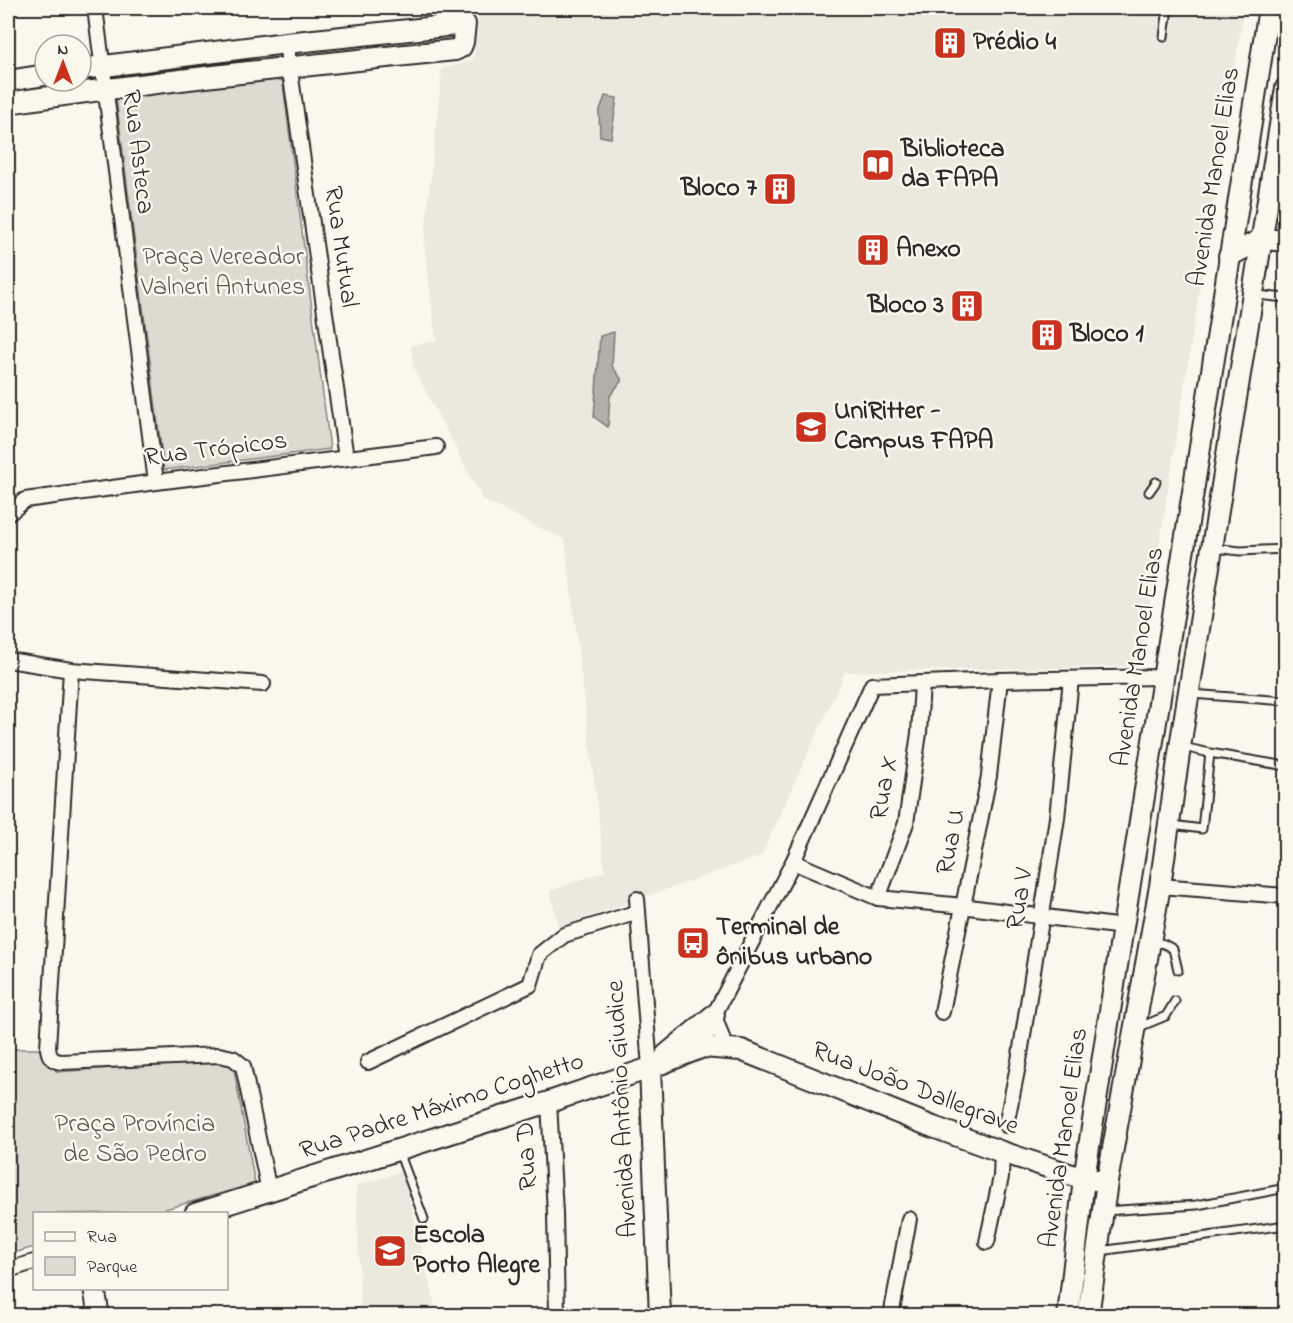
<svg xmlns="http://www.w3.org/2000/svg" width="1293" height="1323" font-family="'Indie Flower',sans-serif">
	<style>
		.built { fill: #ebe8de }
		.green { fill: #dddad0; stroke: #84827e; stroke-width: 1.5 }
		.water { fill: #b1afa7; stroke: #7b7a75; stroke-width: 1.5 }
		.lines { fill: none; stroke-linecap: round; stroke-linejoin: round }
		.lane-casing { stroke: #2b2b2b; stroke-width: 11 }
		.street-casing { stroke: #2b2b2b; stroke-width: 18 }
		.secondary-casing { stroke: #2b2b2b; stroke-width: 24 }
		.lane { stroke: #fbf7ec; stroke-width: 7 }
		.street { stroke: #fbf7ec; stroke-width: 14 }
		.secondary { stroke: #fbf7ec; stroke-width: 20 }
		.labels { text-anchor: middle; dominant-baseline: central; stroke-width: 5; stroke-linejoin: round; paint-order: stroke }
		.poi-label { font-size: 26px; font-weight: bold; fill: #2b2b2b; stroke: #fbf7ec; text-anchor: start }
		.street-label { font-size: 26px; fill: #2b2b2b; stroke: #fbf7ec }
		.park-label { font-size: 26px; fill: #585754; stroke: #fbf7ec }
	</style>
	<rect width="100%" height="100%" fill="#fbf7ec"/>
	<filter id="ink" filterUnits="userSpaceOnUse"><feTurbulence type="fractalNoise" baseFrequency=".0167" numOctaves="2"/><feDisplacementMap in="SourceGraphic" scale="12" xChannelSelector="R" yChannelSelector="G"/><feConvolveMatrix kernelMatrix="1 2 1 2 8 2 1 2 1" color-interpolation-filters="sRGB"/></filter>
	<g filter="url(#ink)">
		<g class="built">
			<polygon points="480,8 1244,8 1140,666 845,672 761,856 559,927 550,891 605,871 565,540 483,500 413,367 411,345 436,341 424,243 442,69 473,60"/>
			<polygon points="403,1171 437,1315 361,1315 356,1186"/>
		</g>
		<g class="green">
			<polygon points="282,76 330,449 164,470 116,98"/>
			<polygon points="8,1049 39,1049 57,1072 232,1059 255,1184 151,1213 34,1214 34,1247 8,1255"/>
		</g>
		<g class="water">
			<polygon points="605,96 617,98 611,138 600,136 599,112"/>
			<polygon points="614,332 612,366 622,380 610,396 608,427 594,417 600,336"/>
		</g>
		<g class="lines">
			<g class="lane-casing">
				<g id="lane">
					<polyline points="1164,37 1168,8"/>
					<polyline points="1256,295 1286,298"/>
					<polyline points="1149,492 1156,482"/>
					<polyline points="1215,548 1240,551 1286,549"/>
					<polyline points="1191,694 1286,701"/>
					<polyline points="1183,747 1210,753"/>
					<polyline points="1172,825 1202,829 1210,753 1286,766"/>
					<polyline points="1151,941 1164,944 1173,949 1178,970"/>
					<polyline points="1137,1028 1166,1016 1175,1001"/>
					<polyline points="399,1152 424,1219"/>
					<polyline points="1104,1211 1197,1205 1286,1188"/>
					<polyline points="1100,1251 1286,1225"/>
				</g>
			</g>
			<g class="street-casing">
				<g id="street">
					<polyline points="95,8 156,482"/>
					<polyline points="464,8 465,24"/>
					<polyline points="286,43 346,458"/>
					<polyline points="8,514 25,500 156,482 436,447"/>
					<polyline points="8,660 71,670 263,684"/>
					<path d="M71 670 48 1048C49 1057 52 1061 62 1062L219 1055 233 1058 243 1066 269 1191"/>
					<polyline points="793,862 878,898 964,906"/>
					<polyline points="1160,886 1286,896"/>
					<polyline points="878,898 906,823 919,733 922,684"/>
					<polyline points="637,899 650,1068"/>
					<polyline points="969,907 1123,927"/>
					<polyline points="942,1012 989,776 1000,680"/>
					<polyline points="714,1015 726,1049"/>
					<polyline points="703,1047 714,1015 793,862 872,685 1000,680 1162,677"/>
					<polyline points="368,1062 530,985 539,955 564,935 638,912"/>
					<polyline points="549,1102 555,1213 557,1316"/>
					<polyline points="1006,1125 1019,1061 1057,818 1071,679"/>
					<polyline points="987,1242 1001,1177 1002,1152"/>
					<polyline points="8,1270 34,1262"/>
					<polyline points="891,1316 909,1219"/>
				</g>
			</g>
			<g class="secondary-casing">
				<g id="secondary">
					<polyline points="8,81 45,75"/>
					<path d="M8 103C156 81 306 65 455 50L461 47 463 42 465 24 286 43 81 69"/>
					<polyline points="1229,256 1262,239 1286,241"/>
					<polyline points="666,1055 714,1015"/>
					<polyline points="650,1068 660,1316"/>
					<polyline points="195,1214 549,1102 650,1068 703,1047 741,1050 933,1127 1002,1152 1084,1179 1096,1180"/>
					<polyline points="94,1288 99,1316"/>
					<polyline points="1068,1316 1084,1179 1123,927 1193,492 1269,8"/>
					<polyline points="1088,1316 1107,1182 1160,886 1180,747 1286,88"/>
				</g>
			</g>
			<use href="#lane" class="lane"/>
			<use href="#street" class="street"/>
			<use href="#secondary" class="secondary"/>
		</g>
	</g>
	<defs>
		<g id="building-square" transform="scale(1.725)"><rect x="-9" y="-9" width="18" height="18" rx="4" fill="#c8321e" stroke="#fbf7ec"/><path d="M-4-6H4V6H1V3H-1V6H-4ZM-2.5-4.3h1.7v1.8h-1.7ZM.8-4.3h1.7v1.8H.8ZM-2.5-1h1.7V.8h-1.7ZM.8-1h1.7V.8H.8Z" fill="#fff"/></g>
		<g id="library-square" transform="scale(1.725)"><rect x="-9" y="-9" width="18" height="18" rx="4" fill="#c8321e" stroke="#fbf7ec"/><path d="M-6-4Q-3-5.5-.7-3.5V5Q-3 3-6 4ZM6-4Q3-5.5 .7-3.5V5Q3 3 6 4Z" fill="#fff"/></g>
		<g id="university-square" transform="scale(1.725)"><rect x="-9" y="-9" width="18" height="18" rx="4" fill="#c8321e" stroke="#fbf7ec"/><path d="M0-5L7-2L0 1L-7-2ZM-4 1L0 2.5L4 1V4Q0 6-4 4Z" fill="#fff"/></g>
		<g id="bus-square" transform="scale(1.725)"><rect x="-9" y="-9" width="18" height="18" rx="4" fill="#c8321e" stroke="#fbf7ec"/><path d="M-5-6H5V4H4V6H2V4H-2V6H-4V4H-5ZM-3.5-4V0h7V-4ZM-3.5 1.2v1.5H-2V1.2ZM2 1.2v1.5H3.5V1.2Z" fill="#fff"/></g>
		<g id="school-square" transform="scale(1.725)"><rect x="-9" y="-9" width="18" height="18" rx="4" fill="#c8321e" stroke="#fbf7ec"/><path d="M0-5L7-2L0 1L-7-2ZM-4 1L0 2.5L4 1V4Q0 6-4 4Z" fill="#fff"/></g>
	</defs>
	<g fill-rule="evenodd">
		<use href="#building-square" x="950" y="43"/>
		<use href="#library-square" x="878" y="165"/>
		<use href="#building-square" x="780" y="189"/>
		<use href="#building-square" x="873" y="250"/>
		<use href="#building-square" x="967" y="306"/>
		<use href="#building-square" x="1047" y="335"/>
		<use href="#university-square" x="811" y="427"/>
		<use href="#bus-square" x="693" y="943"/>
		<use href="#school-square" x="390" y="1251"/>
	</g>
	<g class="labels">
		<g class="poi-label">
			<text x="973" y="43">Prédio 4</text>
			<text x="901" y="150">Biblioteca<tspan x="901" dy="30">da FAPA</tspan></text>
			<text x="757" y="189" text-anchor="end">Bloco 7</text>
			<text x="896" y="250">Anexo</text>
			<text x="944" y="306" text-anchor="end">Bloco 3</text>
			<text x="1070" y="335">Bloco 1</text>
			<text x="834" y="412">UniRitter -<tspan x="834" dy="30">Campus FAPA</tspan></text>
			<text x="716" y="928">Terminal de<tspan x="716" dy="30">ônibus urbano</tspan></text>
			<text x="413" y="1236">Escola<tspan x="413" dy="30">Porto Alegre</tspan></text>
		</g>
		<g class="street-label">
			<text transform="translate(137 152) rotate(83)">Rua Asteca</text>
			<text transform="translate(1215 177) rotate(-81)">Avenida Manoel Elias</text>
			<text transform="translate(340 247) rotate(82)">Rua Mutual</text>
			<text transform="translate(216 450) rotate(-7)">Rua Trópicos</text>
			<text transform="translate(1139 657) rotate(-81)">Avenida Manoel Elias</text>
			<text transform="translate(885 788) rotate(-80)">Rua X</text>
			<text transform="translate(952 842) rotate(-79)">Rua U</text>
			<text transform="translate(1021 899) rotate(-81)">Rua V</text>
			<text transform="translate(915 1089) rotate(21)">Rua João Dallegrave</text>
			<text transform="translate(442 1107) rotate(-18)">Rua Padre Máximo Coghetto</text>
			<text transform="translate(623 1109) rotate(-93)">Avenida Antônio Giudice</text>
			<text transform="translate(1065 1138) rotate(-82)">Avenida Manoel Elias</text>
			<text transform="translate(528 1156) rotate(-93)">Rua D</text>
		</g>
		<g class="park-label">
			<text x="223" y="258">Praça Vereador<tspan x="223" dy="30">Valneri Antunes</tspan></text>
			<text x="135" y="1125">Praça Província<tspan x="135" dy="30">de São Pedro</tspan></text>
		</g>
	</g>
	<rect width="1293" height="1323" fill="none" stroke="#fbf7ec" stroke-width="30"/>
	<rect x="15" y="15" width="1263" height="1293" fill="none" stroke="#2b2b2b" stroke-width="2" filter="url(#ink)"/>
	<rect x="33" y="1212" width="195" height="78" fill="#fbf7ec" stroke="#a8a59f" stroke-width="1.5"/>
	<rect x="45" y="1232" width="30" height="9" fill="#fbf7ec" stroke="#a8a59f" stroke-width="1.5"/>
	<text x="87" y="1242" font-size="18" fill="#2b2b2b">Rua</text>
	<rect x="45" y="1257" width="30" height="18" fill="#dddad0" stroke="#a8a59f" stroke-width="1.5"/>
	<text x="87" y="1272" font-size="18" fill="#2b2b2b">Parque</text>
	<g transform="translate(63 63)"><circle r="28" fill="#fbf7ec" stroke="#a8a59f" stroke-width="1.5"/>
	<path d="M0-4.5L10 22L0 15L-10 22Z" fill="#c8321e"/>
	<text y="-9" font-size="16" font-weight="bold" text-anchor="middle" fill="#2b2b2b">N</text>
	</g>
</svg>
